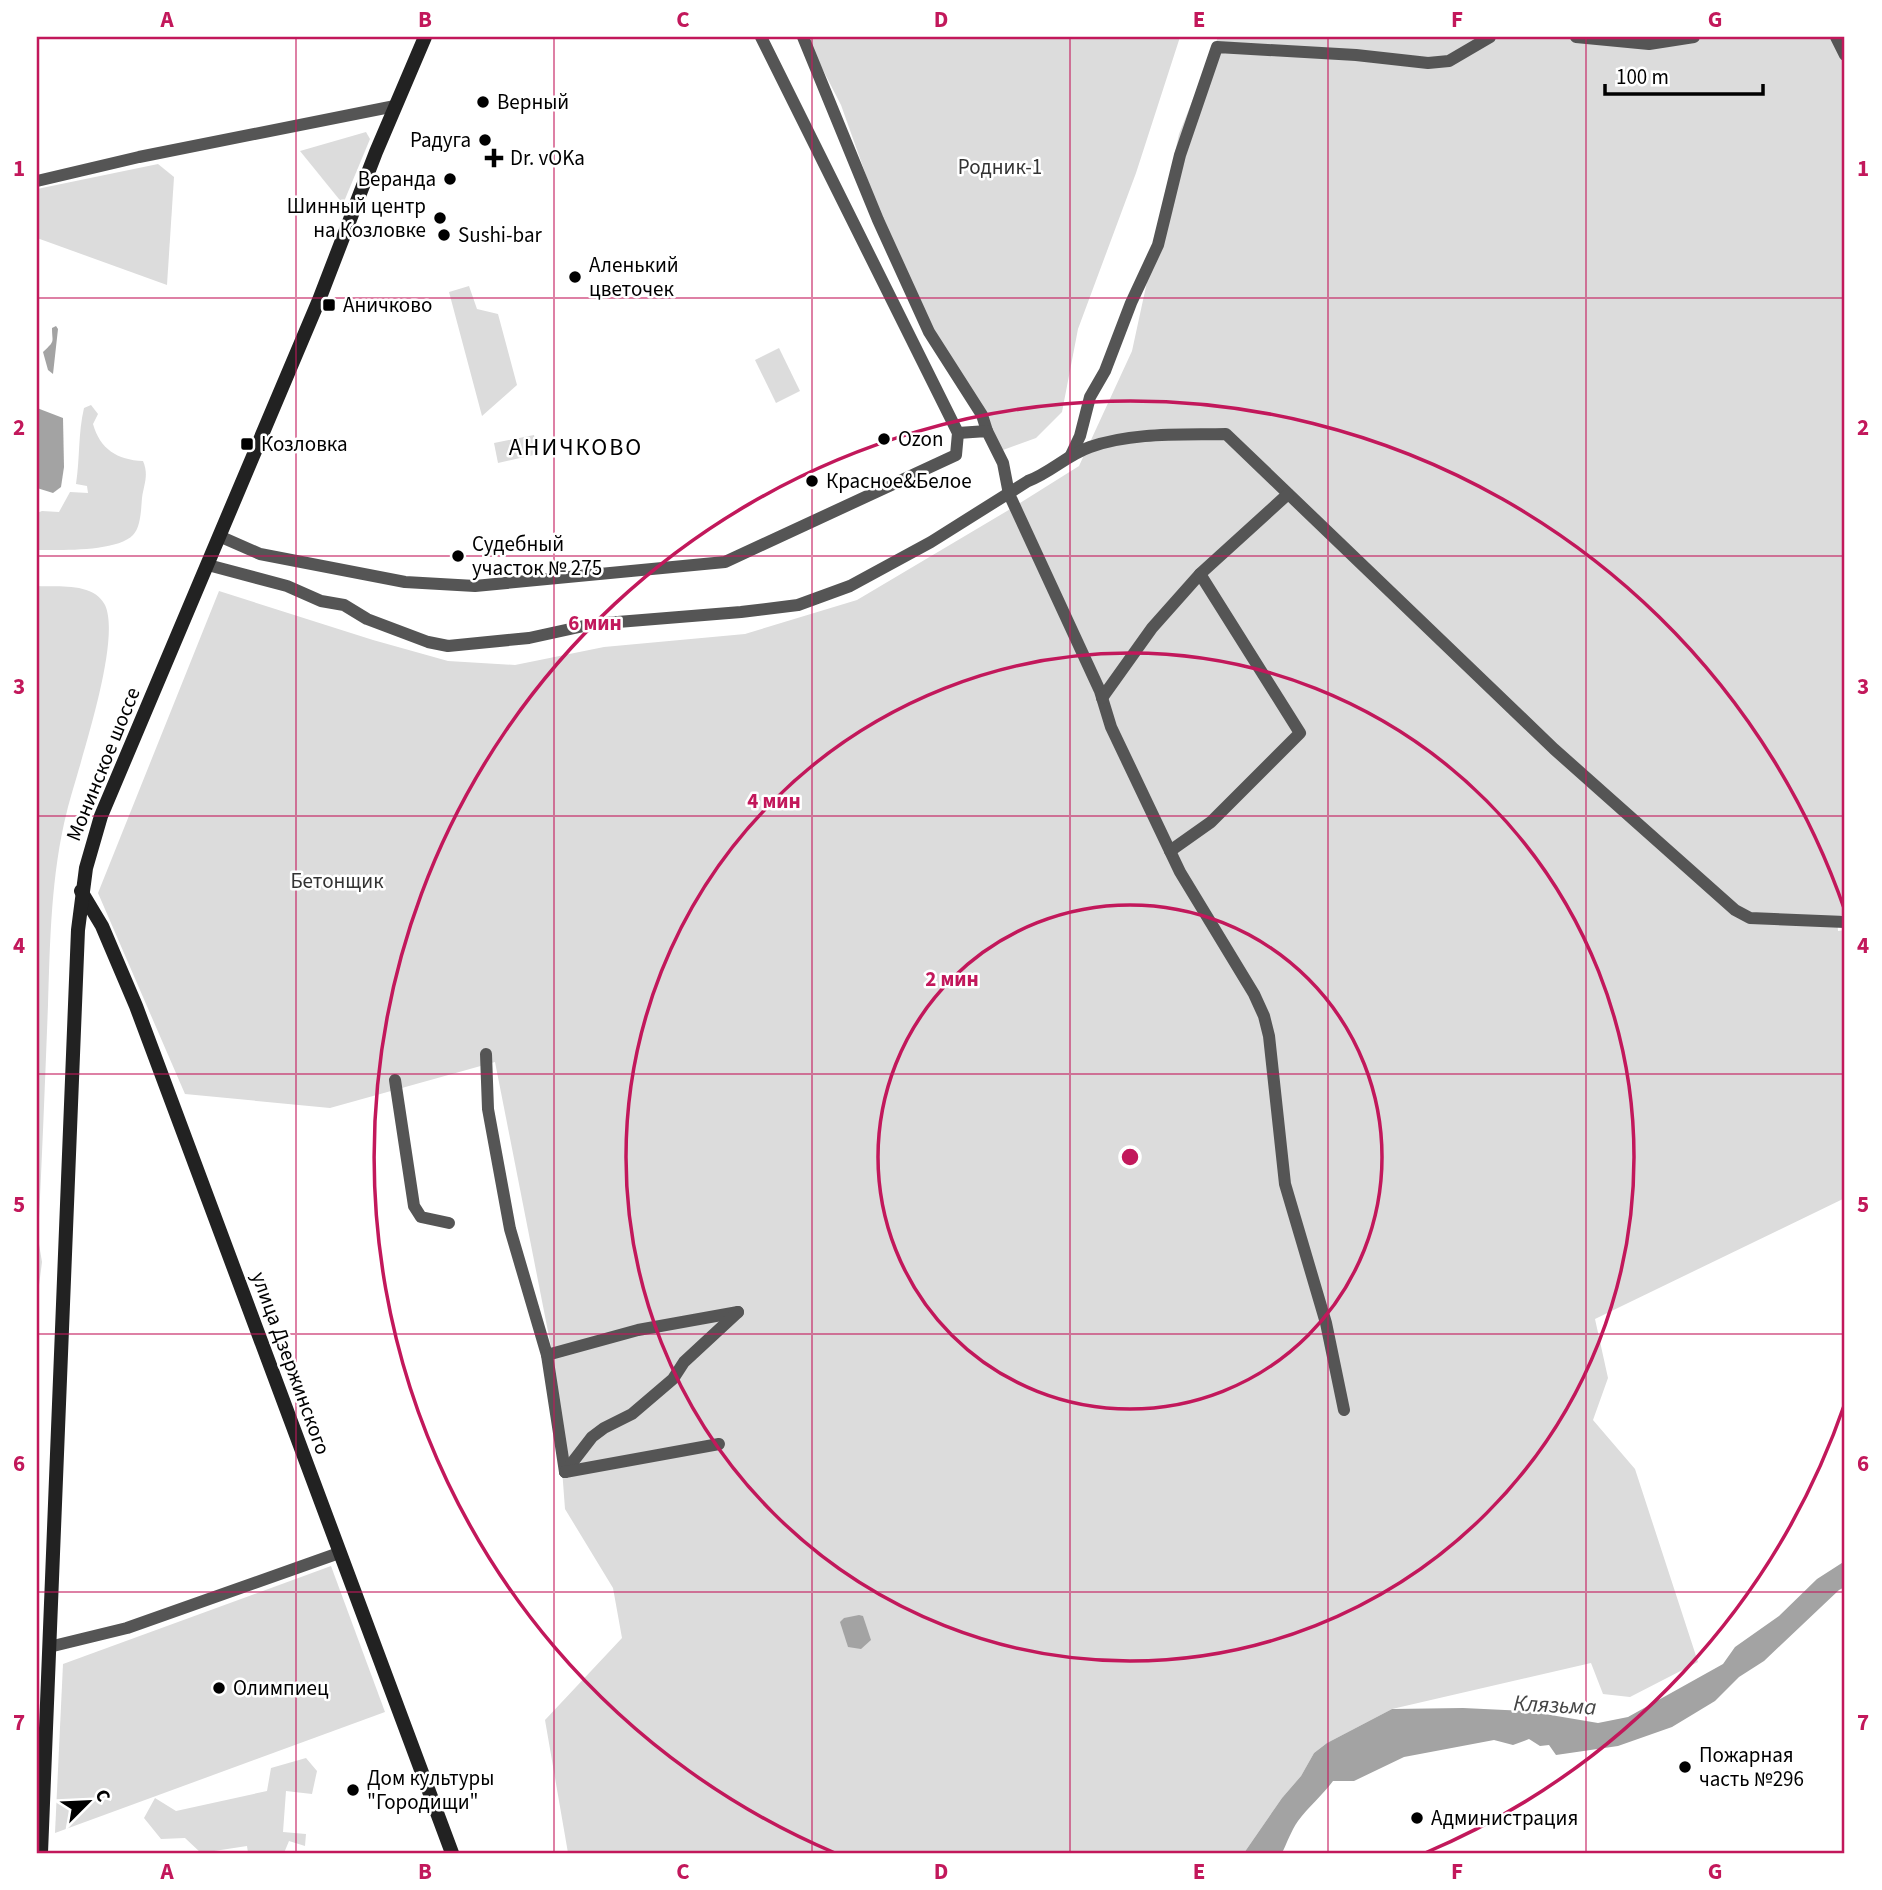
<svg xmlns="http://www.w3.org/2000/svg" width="1882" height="1890" font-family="'Source Sans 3',sans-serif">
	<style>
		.green { fill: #dcdcdc }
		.water { fill: #a3a3a3 }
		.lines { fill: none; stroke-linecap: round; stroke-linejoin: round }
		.street { stroke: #555; stroke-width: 12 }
		.secondary { stroke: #222; stroke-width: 14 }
		.grid { fill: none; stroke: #c2185b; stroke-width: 2; stroke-opacity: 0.55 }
		.ring { fill: none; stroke: #c2185b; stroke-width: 3.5 }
		.poi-dot { fill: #000; stroke: #fff; stroke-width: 2.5 }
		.labels { text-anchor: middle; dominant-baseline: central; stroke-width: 5; stroke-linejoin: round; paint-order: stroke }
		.poi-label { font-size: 21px; fill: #000; stroke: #fff; text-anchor: start }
		.park-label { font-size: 21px; fill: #333; stroke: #fff }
		.street-label { font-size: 21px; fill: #000; stroke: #fff }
		.water-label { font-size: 23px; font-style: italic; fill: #444; stroke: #fff }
		.quarter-label { font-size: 24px; letter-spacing: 2px; fill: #000; stroke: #fff }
		.centre { fill: #c2185b; stroke: #fff; stroke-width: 3.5 }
		.ring-label { font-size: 21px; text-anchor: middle; font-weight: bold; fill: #c2185b; stroke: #fff; stroke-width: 5; stroke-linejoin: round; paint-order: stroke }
		.neatline { fill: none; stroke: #c2185b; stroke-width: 2.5 }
		.grid-label { font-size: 23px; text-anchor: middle; font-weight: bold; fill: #c2185b }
	</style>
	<rect width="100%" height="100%" fill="#fff"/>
	<g class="green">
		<polygon points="806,37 1180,37 1136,173 1078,329 1062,412 1036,438 1003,450 914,310 841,105"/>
		<polygon points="1218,37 1845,37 1845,914 1837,917 1838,931 1845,930 1845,1198 1595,1319 1608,1378 1593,1420 1635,1469 1698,1662 1630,1697 1603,1694 1591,1663 1392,1709 1327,1743 1314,1753 1301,1776 1282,1798 1244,1853 568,1853 545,1720 622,1638 613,1588 565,1509 554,1362 495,1062 330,1108 185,1094 98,893 219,591 373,640 448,661 515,665 604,647 745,634 857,600 1007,511 1079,466 1132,351 1179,134"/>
		<polygon points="366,132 370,139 343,204 300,151"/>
		<polygon points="158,164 174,177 167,285 37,238 37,189"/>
		<polygon points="469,286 477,309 498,314 517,385 482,416 449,292"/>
		<polygon points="779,348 800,391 776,403 755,360"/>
		<path d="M91 405 98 414 93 424C100 449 117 460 143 461 149 475 144 484 142 498 141 509 141 527 133 535 117 552 59 550 37 550V513L42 511 59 512 70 492 88 493 87 486 76 484C80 459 78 433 84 408Z"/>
		<polygon points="534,435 538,454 498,463 494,443"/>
		<path d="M37 586C57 587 94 582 105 605 122 642 78 767 67 811 51 874 50 941 48 1005 45 1083 42 1160 38 1238L42 1262 37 1301Z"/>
		<polygon points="331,1566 385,1712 55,1833 63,1664"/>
		<polygon points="306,1758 317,1771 312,1794 286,1791 283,1832 306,1834 305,1846 289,1841 284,1853 248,1853 247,1846 201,1853 185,1838 161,1839 144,1818 155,1798 176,1811 267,1791 271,1768"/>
	</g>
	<g class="water">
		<path d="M56 326 58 329 53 374 48 370 43 352C56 340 52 343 52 328Z"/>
		<polygon points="37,408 63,418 64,467 61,487 53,493 37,488"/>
		<path d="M1845 1561V1587L1839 1590 1764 1661 1739 1677 1715 1701 1672 1727 1618 1746 1556 1755 1549 1745 1540 1746 1529 1739 1513 1745 1494 1740 1404 1757 1354 1781H1333C1322 1796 1308 1807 1298 1821 1291 1831 1287 1843 1282 1853H1244L1282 1798 1301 1776 1314 1753 1327 1743 1392 1709 1463 1708 1527 1711 1598 1723 1628 1717 1723 1664 1735 1647 1779 1616 1817 1579Z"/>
		<polygon points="859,1615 863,1616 871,1640 861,1649 848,1647 840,1622 844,1618"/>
	</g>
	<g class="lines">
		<g class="street">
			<polyline points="803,37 878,220 929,332 982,415 987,431"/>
			<polyline points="1576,37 1649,44 1694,37"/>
			<polyline points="1836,37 1845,55"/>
			<polyline points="37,181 139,157 395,106"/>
			<polyline points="958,433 987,431 1003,463 1009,494 1100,691 1111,727 1180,872 1254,994 1264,1016 1269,1036 1285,1184 1326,1323 1344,1410"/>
			<polyline points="1071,455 1080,436 1090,397 1105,371 1131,303 1158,245 1180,155 1217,47 1356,55 1428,63 1449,61 1490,37"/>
			<polyline points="219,536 260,554 405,582 475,586 725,562 956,455 958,433 761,37"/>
			<path d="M208 565 287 586 321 601 344 605 367 619 428 642 448 646 529 638 593 624 741 612 798 605 850 586 931 542 1028 481C1050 473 1067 455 1090 447 1133 432 1181 435 1226 434L1554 749 1735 910 1750 918 1845 922"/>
			<polyline points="1102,698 1152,628 1200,574 1288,494"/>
			<polyline points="1170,851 1211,822 1300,733 1200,574"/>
			<polyline points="486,1054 488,1109 510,1229 547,1355 638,1330 738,1312"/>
			<polyline points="395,1080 414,1206 421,1217 449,1223"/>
			<polyline points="547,1355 565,1472"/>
			<polyline points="565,1472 592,1437 604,1428 632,1414 673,1379 684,1362 738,1312"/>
			<polyline points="565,1472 719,1444"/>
			<polyline points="49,1647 127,1628 339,1553"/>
		</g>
		<g class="secondary">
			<polyline points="81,891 102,926 136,1006 452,1853"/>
			<polyline points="41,1853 78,930 86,868 101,816 319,300 376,152 425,37"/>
		</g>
	</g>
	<path class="grid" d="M296 37V1853M554 37V1853M812 37V1853M1070 37V1853M1328 37V1853M1586 37V1853M37 298H1845M37 556H1845M37 816H1845M37 1074H1845M37 1334H1845M37 1592H1845"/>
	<g class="ring">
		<circle cx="1130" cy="1157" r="252"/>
		<circle cx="1130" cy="1157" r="504"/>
		<path d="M1845 1403A756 756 0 0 1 1425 1853M835 1853A756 756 0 1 1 1845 911"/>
	</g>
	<g class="poi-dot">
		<circle cx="483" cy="102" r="7"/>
		<circle cx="485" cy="140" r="7"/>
		<path d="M490.5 147.5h7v7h7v7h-7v7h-7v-7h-7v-7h7z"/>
		<circle cx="450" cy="179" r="7"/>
		<circle cx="440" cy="218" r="7"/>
		<circle cx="444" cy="235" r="7"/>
		<circle cx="575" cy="277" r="7"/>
		<rect x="322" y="298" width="14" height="14" rx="3.5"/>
		<circle cx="884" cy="439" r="7"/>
		<rect x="240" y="437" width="14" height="14" rx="3.5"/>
		<circle cx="812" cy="481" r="7"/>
		<circle cx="458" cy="556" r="7"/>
		<circle cx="219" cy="1688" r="7"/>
		<circle cx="1685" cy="1767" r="7"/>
		<circle cx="353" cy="1790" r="7"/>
		<circle cx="1417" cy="1818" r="7"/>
	</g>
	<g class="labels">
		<g class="poi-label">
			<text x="497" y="102">Верный</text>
			<text x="471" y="140" text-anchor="end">Радуга</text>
			<text x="510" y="158">Dr. vOKa</text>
			<text x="436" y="179" text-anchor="end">Веранда</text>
			<text x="426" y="206" text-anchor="end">Шинный центр<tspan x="426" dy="24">на Козловке</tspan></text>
			<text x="458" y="235">Sushi-bar</text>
			<text x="589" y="265">Аленький<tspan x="589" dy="24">цветочек</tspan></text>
			<text x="343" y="305">Аничково</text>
			<text x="898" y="439">Ozon</text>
			<text x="261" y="444">Козловка</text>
			<text x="826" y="481">Красное&amp;Белое</text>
			<text x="472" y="544">Судебный<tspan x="472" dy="24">участок № 275</tspan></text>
			<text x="233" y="1688">Олимпиец</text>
			<text x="1699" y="1755">Пожарная<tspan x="1699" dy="24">часть №296</tspan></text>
			<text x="367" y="1778">Дом культуры<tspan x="367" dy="24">"Городищи"</tspan></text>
			<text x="1431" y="1818">Администрация</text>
		</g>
		<g class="park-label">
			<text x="1000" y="167">Родник-1</text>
			<text x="337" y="881">Бетонщик</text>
		</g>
		<g class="street-label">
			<text transform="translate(103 764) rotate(-68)">Монинское шоссе</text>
			<text transform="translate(291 1363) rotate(70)">улица Дзержинского</text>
		</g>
		<g class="water-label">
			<text transform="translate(1555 1705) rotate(3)">Клязьма</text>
		</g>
		<g class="quarter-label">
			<text x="576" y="447">АНИЧКОВО</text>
		</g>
	</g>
	<circle cx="1130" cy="1157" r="10" class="centre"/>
	<g class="ring-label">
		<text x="595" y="630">6 мин</text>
		<text x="774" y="808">4 мин</text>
		<text x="952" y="986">2 мин</text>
	</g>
	<rect width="1882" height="1890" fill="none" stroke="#ffffff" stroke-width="77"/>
	<g transform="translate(88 1802) rotate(66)" stroke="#ffffff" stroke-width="5" paint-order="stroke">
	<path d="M0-5L12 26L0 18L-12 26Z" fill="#000000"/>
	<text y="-10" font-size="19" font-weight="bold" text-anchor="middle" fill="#000000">С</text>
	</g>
	<path d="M1605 84v10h158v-10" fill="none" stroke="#000000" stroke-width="3.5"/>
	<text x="1616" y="84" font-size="21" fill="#000000" stroke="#ffffff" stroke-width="5" paint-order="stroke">100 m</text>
	<rect x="38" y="38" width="1805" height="1814" class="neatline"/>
	<g class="grid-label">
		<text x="167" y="27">A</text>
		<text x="425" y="27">B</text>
		<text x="683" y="27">C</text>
		<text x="941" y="27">D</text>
		<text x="1199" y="27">E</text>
		<text x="1457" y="27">F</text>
		<text x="1715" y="27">G</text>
		<text x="19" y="176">1</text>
		<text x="1863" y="176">1</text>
		<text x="19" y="435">2</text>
		<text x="1863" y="435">2</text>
		<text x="19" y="694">3</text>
		<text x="1863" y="694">3</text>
		<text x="19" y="953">4</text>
		<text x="1863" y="953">4</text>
		<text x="19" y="1212">5</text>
		<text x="1863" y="1212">5</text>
		<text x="19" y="1471">6</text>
		<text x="1863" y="1471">6</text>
		<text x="19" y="1730">7</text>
		<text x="1863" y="1730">7</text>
		<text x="167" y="1879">A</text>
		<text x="425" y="1879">B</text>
		<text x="683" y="1879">C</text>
		<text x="941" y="1879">D</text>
		<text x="1199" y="1879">E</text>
		<text x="1457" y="1879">F</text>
		<text x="1715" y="1879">G</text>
	</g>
</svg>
